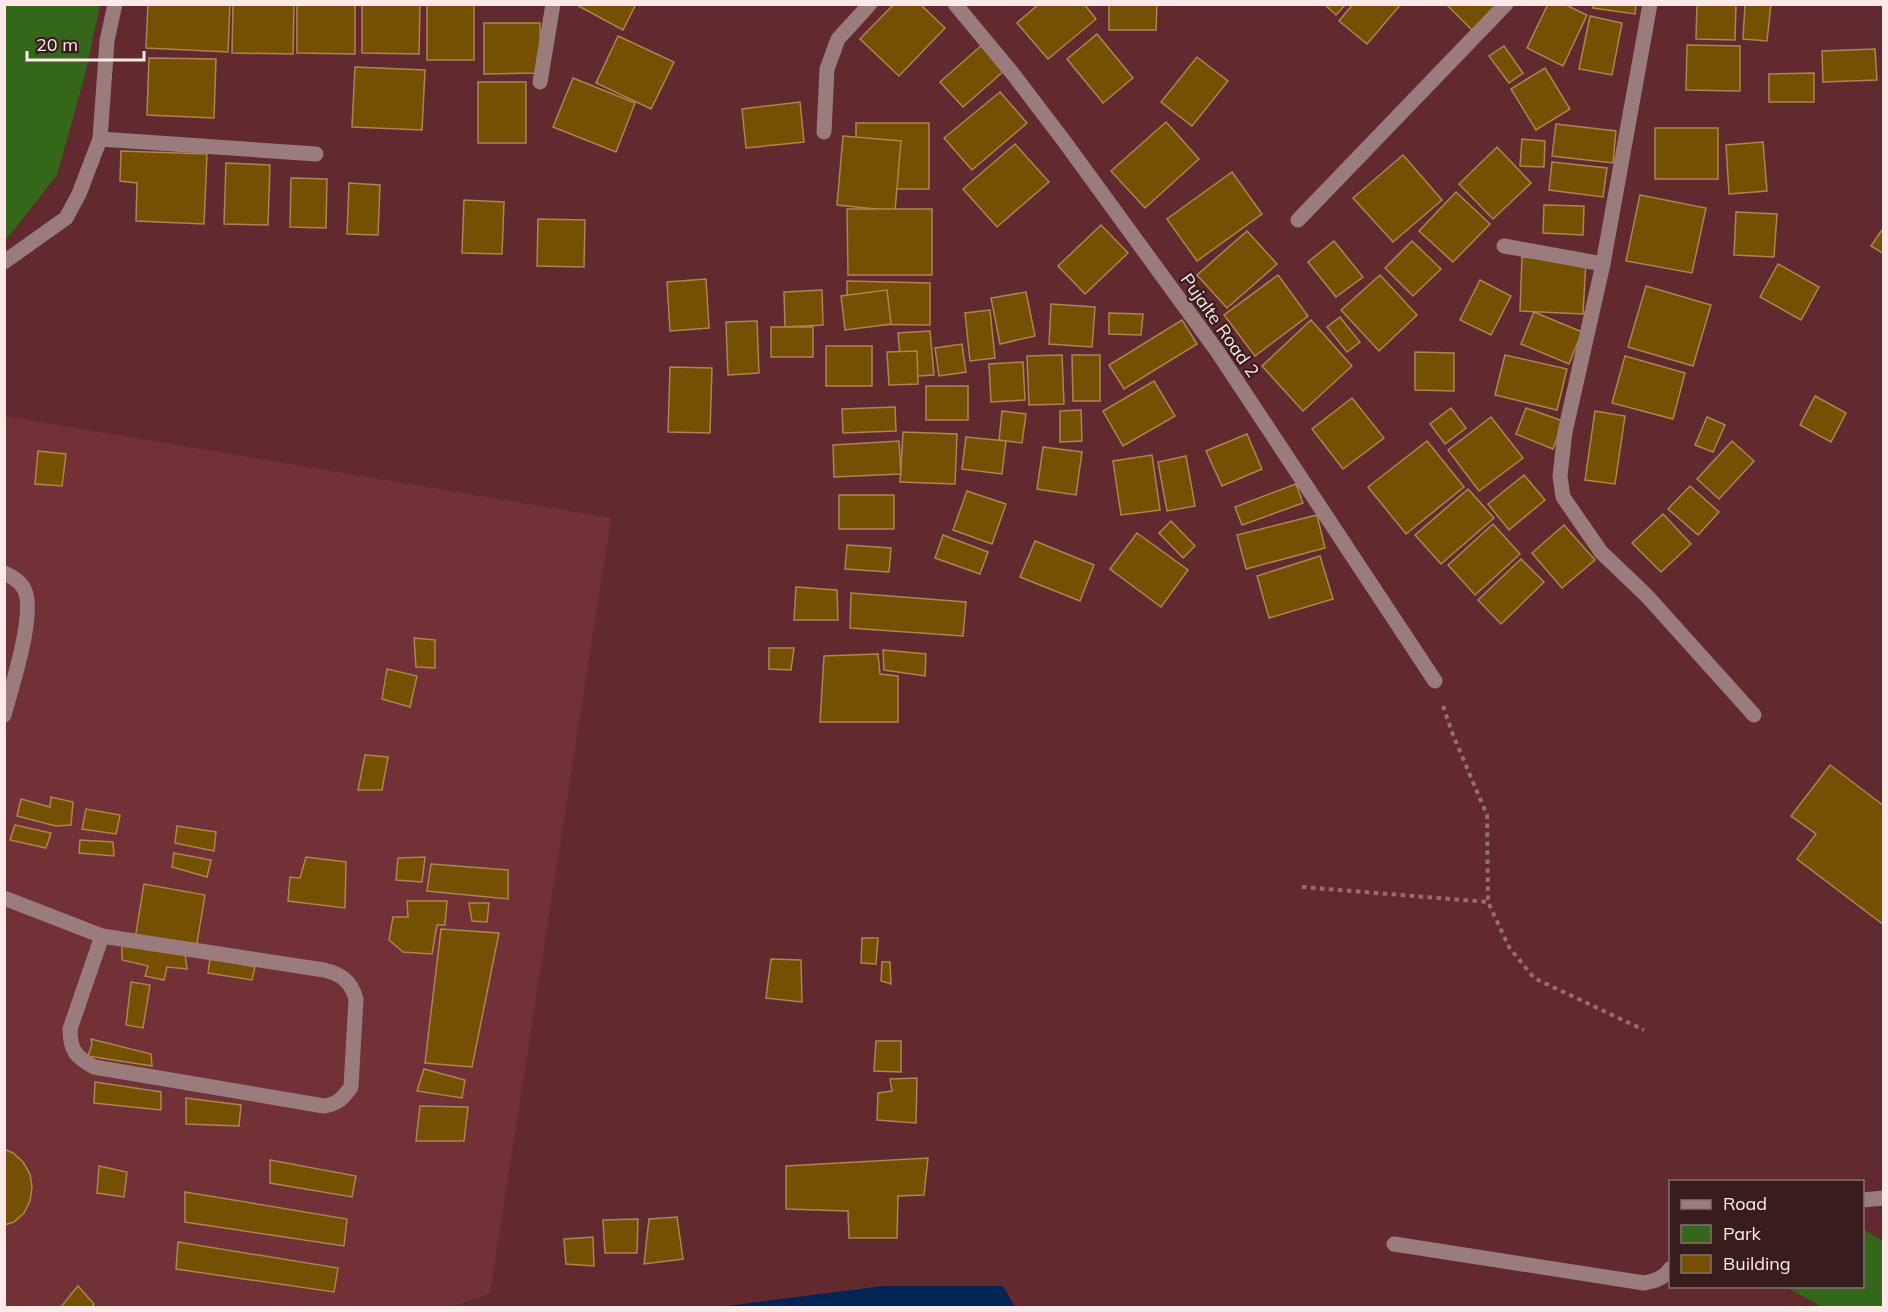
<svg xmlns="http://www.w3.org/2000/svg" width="1888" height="1312" font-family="Mulish,sans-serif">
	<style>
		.built { fill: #713137 }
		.green { fill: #34671a }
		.water { fill: #012554 }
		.building { fill: #754f02; stroke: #a98652; stroke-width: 1.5 }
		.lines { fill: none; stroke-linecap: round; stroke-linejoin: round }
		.path { stroke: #996d70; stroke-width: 4; stroke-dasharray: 4.5 4.5; stroke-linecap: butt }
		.minor { stroke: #9a7c7d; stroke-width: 15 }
		.labels { text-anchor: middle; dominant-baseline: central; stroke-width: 4.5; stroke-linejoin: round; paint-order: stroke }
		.street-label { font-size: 18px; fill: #fee8e8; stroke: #371d1e }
	</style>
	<rect width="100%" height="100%" fill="#622a2f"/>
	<polygon class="built" points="4,416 611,518 490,1293 450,1308 5,1307"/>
	<g class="green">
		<polygon points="5,4 100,5 85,75 57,175 5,241"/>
		<polygon points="1863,1229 1883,1241 1883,1307 1822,1307 1786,1287 1862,1286"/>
	</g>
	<polygon class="water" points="883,1286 1003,1286 1015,1307 719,1307"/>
	<g class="building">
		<polygon points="148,4 230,4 228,52 146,48"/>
		<polygon points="233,4 294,4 293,54 232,53"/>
		<polygon points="297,4 355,4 355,54 297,53"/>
		<polygon points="362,4 420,4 419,54 362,53"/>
		<rect x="427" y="4" width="47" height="56"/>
		<polygon points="575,4 636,4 623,30"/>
		<polygon points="894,4 920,4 945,28 899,76 860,39"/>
		<polygon points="1039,4 1084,4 1096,19 1048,59 1017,23"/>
		<polygon points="1109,4 1157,4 1156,30 1109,30"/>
		<polygon points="1324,4 1346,4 1336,15"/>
		<polygon points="1353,4 1401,4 1367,44 1339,21"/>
		<polygon points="1446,4 1499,4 1472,30"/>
		<polygon points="1548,4 1564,4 1587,15 1563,66 1527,48"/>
		<polygon points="1593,4 1636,4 1635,14 1593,8"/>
		<polygon points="1697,4 1736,4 1735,40 1696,39"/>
		<polygon points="1745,4 1771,4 1767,41 1743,39"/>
		<polygon points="1590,16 1622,23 1612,75 1579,69"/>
		<polygon points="484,23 540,23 540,73 484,74"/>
		<polygon points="1097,34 1133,78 1103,103 1067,59"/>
		<polygon points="618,36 674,62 651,109 596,83"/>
		<polygon points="982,45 1005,70 963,107 940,82"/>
		<polygon points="1687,45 1740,46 1740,91 1686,90"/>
		<polygon points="1504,46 1523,73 1509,83 1489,56"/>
		<polygon points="1875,49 1877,80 1823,82 1822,51"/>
		<polygon points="1197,57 1228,81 1192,126 1161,102"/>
		<polygon points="149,58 216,59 214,118 147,115"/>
		<polygon points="355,67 425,70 422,130 352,127"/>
		<polygon points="1545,68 1570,109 1536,130 1511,89"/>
		<polygon points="1814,73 1814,102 1769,102 1769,74"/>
		<polygon points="573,78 635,103 616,152 553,127"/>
		<rect x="478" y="82" width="48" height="61"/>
		<polygon points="1000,92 1027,123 972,170 944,138"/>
		<polygon points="800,102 804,142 746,148 742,109"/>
		<polygon points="1166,122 1199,159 1145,208 1111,171"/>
		<rect x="856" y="123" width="73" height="66"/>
		<polygon points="1556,124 1616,131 1613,163 1552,156"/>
		<rect x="1655" y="128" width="63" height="51"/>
		<polygon points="843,136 901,141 895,211 837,205"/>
		<polygon points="1522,139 1545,141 1544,167 1520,166"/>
		<polygon points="1763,142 1767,191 1729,194 1726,145"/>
		<polygon points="1015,144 1049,182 997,227 963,189"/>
		<polygon points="1497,147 1531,183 1493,219 1459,184"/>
		<polygon points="121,151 207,154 204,224 136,221 137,183 120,181"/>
		<polygon points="1403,155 1442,200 1393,242 1353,198"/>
		<polygon points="1552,162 1607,168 1603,197 1549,190"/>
		<polygon points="226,163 270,165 268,225 224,224"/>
		<polygon points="1232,172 1262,214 1197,261 1167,219"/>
		<polygon points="291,178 327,179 326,228 290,227"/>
		<polygon points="349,183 380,185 378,235 347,234"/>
		<polygon points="1456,192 1490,224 1453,262 1419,231"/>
		<polygon points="1640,195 1706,208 1692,273 1626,261"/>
		<polygon points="464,200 504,202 502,254 462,253"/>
		<polygon points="1544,205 1584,206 1583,235 1543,233"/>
		<polygon points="847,209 932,209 932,275 848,275"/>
		<polygon points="1736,212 1777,214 1774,257 1734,255"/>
		<polygon points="538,219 585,220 584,267 537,266"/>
		<polygon points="1101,225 1128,253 1085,294 1058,266"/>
		<polygon points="1884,227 1884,254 1871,246"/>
		<polygon points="1247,231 1277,264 1227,308 1197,275"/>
		<polygon points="1334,241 1363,277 1336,297 1308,262"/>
		<polygon points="1412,241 1441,269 1413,296 1385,268"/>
		<polygon points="1522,257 1586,261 1583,314 1520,311"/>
		<polygon points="1778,264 1819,287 1801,320 1760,297"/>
		<polygon points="1278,275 1308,316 1255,356 1224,315"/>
		<polygon points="1380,275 1417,315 1379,351 1341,310"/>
		<polygon points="706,279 709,328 670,331 667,282"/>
		<polygon points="1480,280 1511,296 1491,335 1460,320"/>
		<polygon points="847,281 930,283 930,325 847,324"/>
		<polygon points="1646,286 1711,305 1693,366 1628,347"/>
		<polygon points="822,290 823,325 785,327 784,292"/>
		<polygon points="887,290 891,324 845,330 841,296"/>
		<polygon points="1026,292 1035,336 1000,344 991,298"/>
		<polygon points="1051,304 1095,307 1092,347 1049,344"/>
		<polygon points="990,310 995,358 970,361 965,313"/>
		<polygon points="1534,312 1582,332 1569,364 1521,344"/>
		<polygon points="1109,313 1143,314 1141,335 1109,334"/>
		<polygon points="1340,317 1360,342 1347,352 1327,327"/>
		<polygon points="1182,320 1197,344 1124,389 1109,365"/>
		<polygon points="1311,320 1352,366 1303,411 1262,366"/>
		<polygon points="757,321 759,373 728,375 726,322"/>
		<rect x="771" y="327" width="42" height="30"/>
		<polygon points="930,331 934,375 902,377 898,333"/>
		<polygon points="962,344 966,372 939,376 935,348"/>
		<rect x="826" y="346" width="46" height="40"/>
		<polygon points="917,351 918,384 889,385 887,352"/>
		<polygon points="1415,352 1454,353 1454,391 1415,390"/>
		<polygon points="1062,355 1064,404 1029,405 1027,356"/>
		<polygon points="1072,355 1100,355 1100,401 1073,401"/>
		<polygon points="1505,355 1567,369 1557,410 1495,395"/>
		<polygon points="1625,356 1685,373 1673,419 1612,403"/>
		<polygon points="1023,362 1025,400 991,402 989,364"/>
		<polygon points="670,367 712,368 710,433 668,432"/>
		<polygon points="1154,381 1175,416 1123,446 1103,411"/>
		<rect x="926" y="386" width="42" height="34"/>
		<polygon points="1815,396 1846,413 1831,442 1800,425"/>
		<polygon points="1352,398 1384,438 1343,469 1312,429"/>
		<polygon points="895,407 896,431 843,433 842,409"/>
		<polygon points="1451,408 1466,428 1445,444 1430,424"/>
		<polygon points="1526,408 1563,421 1553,449 1516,434"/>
		<polygon points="1081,410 1082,441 1060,442 1060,411"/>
		<polygon points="1002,411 1026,414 1022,443 999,440"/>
		<polygon points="1595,411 1625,416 1615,484 1585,480"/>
		<polygon points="1491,417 1523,458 1479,491 1448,450"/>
		<polygon points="1707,417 1725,425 1713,452 1695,445"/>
		<polygon points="903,432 957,434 955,484 900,482"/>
		<polygon points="1247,434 1262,469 1222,486 1206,451"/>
		<polygon points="966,437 1006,441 1002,474 962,469"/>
		<polygon points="899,441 901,474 834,477 833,445"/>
		<polygon points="1427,441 1464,487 1406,534 1368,487"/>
		<polygon points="1732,441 1754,461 1719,499 1697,479"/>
		<polygon points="1043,447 1082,452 1076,495 1037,489"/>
		<polygon points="38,451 66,454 62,486 35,484"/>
		<polygon points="1152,455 1160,510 1121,515 1113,461"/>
		<polygon points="1186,456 1195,506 1167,511 1158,462"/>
		<polygon points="1524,475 1545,500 1509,530 1488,504"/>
		<polygon points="1296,484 1303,503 1242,525 1235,507"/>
		<polygon points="1690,486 1719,512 1698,535 1668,509"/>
		<polygon points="1468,489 1494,518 1441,564 1415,535"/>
		<polygon points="967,491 1006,504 992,544 953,530"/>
		<rect x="839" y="495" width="55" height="34"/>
		<polygon points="1663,514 1691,544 1661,572 1632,543"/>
		<polygon points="1317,515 1325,548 1246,569 1237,535"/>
		<polygon points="1171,521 1195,546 1183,558 1159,533"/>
		<polygon points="1493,524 1520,554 1475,595 1448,565"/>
		<polygon points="1564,525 1595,560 1562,588 1532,553"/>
		<polygon points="1137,533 1188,570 1161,607 1110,569"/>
		<polygon points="943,535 988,552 980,574 935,558"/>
		<polygon points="1035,541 1094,565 1080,601 1020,577"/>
		<polygon points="847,545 891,548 889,572 845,569"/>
		<polygon points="1320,556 1333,599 1269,618 1257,576"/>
		<polygon points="1521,559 1544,582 1501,624 1478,600"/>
		<polygon points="796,587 837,590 838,620 794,620"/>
		<polygon points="851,593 966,602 963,636 850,628"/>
		<polygon points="414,638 435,640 435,668 416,667"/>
		<polygon points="769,648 794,648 791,670 769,669"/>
		<polygon points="883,650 926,654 925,676 884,670"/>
		<polygon points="878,654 880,674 898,676 898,722 820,722 824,656"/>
		<polygon points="387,669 417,676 410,707 382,699"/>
		<polygon points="365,755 388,757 382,790 358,790"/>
		<polygon points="1830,765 1884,806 1884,925 1797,859 1816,834 1791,816"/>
		<polygon points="51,797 73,802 71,825 56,826 17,816 21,799 50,807"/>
		<polygon points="86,809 120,815 116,834 82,829"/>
		<polygon points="15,825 51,833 46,848 10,840"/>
		<polygon points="177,826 216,832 214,851 175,843"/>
		<polygon points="80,840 113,842 114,856 79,853"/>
		<polygon points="174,853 211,860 207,877 172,867"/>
		<polygon points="306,857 346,862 345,908 288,901 290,877 300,878"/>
		<polygon points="425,857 422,882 396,880 398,858"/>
		<polygon points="431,864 508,870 508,899 427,891"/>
		<polygon points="144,884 205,895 196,949 135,939"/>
		<polygon points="407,901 447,901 445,925 437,925 432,954 403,952 389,940 393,917 408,917"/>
		<polygon points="469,903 489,903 487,922 472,921"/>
		<polygon points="441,929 499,933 472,1067 425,1063"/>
		<polygon points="862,938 878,938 876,964 861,963"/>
		<polygon points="122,946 185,954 187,969 167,967 164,980 145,976 148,966 122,960"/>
		<polygon points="210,958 255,967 252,980 208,973"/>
		<polygon points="771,959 801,960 802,1002 766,998"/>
		<polygon points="882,962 890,962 891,984 881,981"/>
		<polygon points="131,982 150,985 143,1028 126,1025"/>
		<polygon points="91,1039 151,1054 152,1066 88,1056 92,1044"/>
		<polygon points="876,1041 901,1041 901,1072 874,1071"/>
		<polygon points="424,1069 465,1080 462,1098 417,1091"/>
		<polygon points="917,1078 916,1123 877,1120 878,1093 892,1091 890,1079"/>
		<polygon points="95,1082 161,1092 161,1110 94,1103"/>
		<polygon points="186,1098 241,1105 239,1126 186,1124"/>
		<polygon points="420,1106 468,1107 464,1141 416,1141"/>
		<polygon points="4,1149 13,1153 23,1162 30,1174 32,1187 30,1201 24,1213 14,1222 4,1225"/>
		<polygon points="928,1158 924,1195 898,1196 897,1238 849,1238 848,1211 786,1209 786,1166"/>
		<polygon points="270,1160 356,1176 352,1197 270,1183"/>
		<polygon points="99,1166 127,1172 124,1197 97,1193"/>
		<polygon points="185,1192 347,1219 344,1246 185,1222"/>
		<polygon points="677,1217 683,1259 644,1264 649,1219"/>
		<polygon points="638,1219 637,1253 605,1253 603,1220"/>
		<polygon points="593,1237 594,1266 566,1264 564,1239"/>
		<polygon points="178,1242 338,1268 334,1292 176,1269"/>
		<polygon points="78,1286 94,1304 91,1308 60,1308"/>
	</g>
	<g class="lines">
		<g class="path">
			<polyline points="1443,706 1453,735 1487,815 1488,902 1509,947 1534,978 1644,1030"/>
			<polyline points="1302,887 1488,902"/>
		</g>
		<g class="minor">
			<polyline points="955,4 1013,74 1064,141 1217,351 1435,681"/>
			<polyline points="1650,4 1603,264 1565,432 1560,476 1563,497 1601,552 1647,596 1754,715"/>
			<polyline points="540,82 553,4"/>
			<polyline points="824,132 827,69 838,39 870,4"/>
			<polyline points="100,139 316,154"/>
			<polyline points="1298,220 1506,4"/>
			<polyline points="1504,246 1603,264"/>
			<polyline points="4,262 66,218 79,194 100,139 107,41 115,4"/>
			<path d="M4 573C11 576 19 581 23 587 38 608 11 689 4 715"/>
			<path d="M4 898 102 936 324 970C341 974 351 981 356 999L351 1087C343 1098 338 1104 324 1106L94 1067C76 1057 70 1051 70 1029L102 936"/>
			<polyline points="1862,1200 1884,1198"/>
			<path d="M1394 1244 1644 1283C1654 1281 1665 1278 1670 1269"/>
		</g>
	</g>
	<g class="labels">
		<g class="street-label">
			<text transform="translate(1220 325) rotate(55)">Pujalte Road 2</text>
		</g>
	</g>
	<rect width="1888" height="1312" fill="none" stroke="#fee8e8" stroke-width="12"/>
	<rect x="1669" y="1180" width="195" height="108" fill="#371d1e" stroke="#876e6f" stroke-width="1.5"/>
	<rect x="1681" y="1200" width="30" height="9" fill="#9a7c7d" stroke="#876e6f" stroke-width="1.5"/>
	<text x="1723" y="1210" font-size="18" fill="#fee8e8">Road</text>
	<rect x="1681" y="1225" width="30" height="18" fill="#34671a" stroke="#876e6f" stroke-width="1.5"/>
	<text x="1723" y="1240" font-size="18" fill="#fee8e8">Park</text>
	<rect x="1681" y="1255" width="30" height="18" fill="#754f02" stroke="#876e6f" stroke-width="1.5"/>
	<text x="1723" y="1270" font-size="18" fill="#fee8e8">Building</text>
	<path d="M27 51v9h117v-9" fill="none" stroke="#fee8e8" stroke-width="3"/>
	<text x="36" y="51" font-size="18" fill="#fee8e8" stroke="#371d1e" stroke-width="4.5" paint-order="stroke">20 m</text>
</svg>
